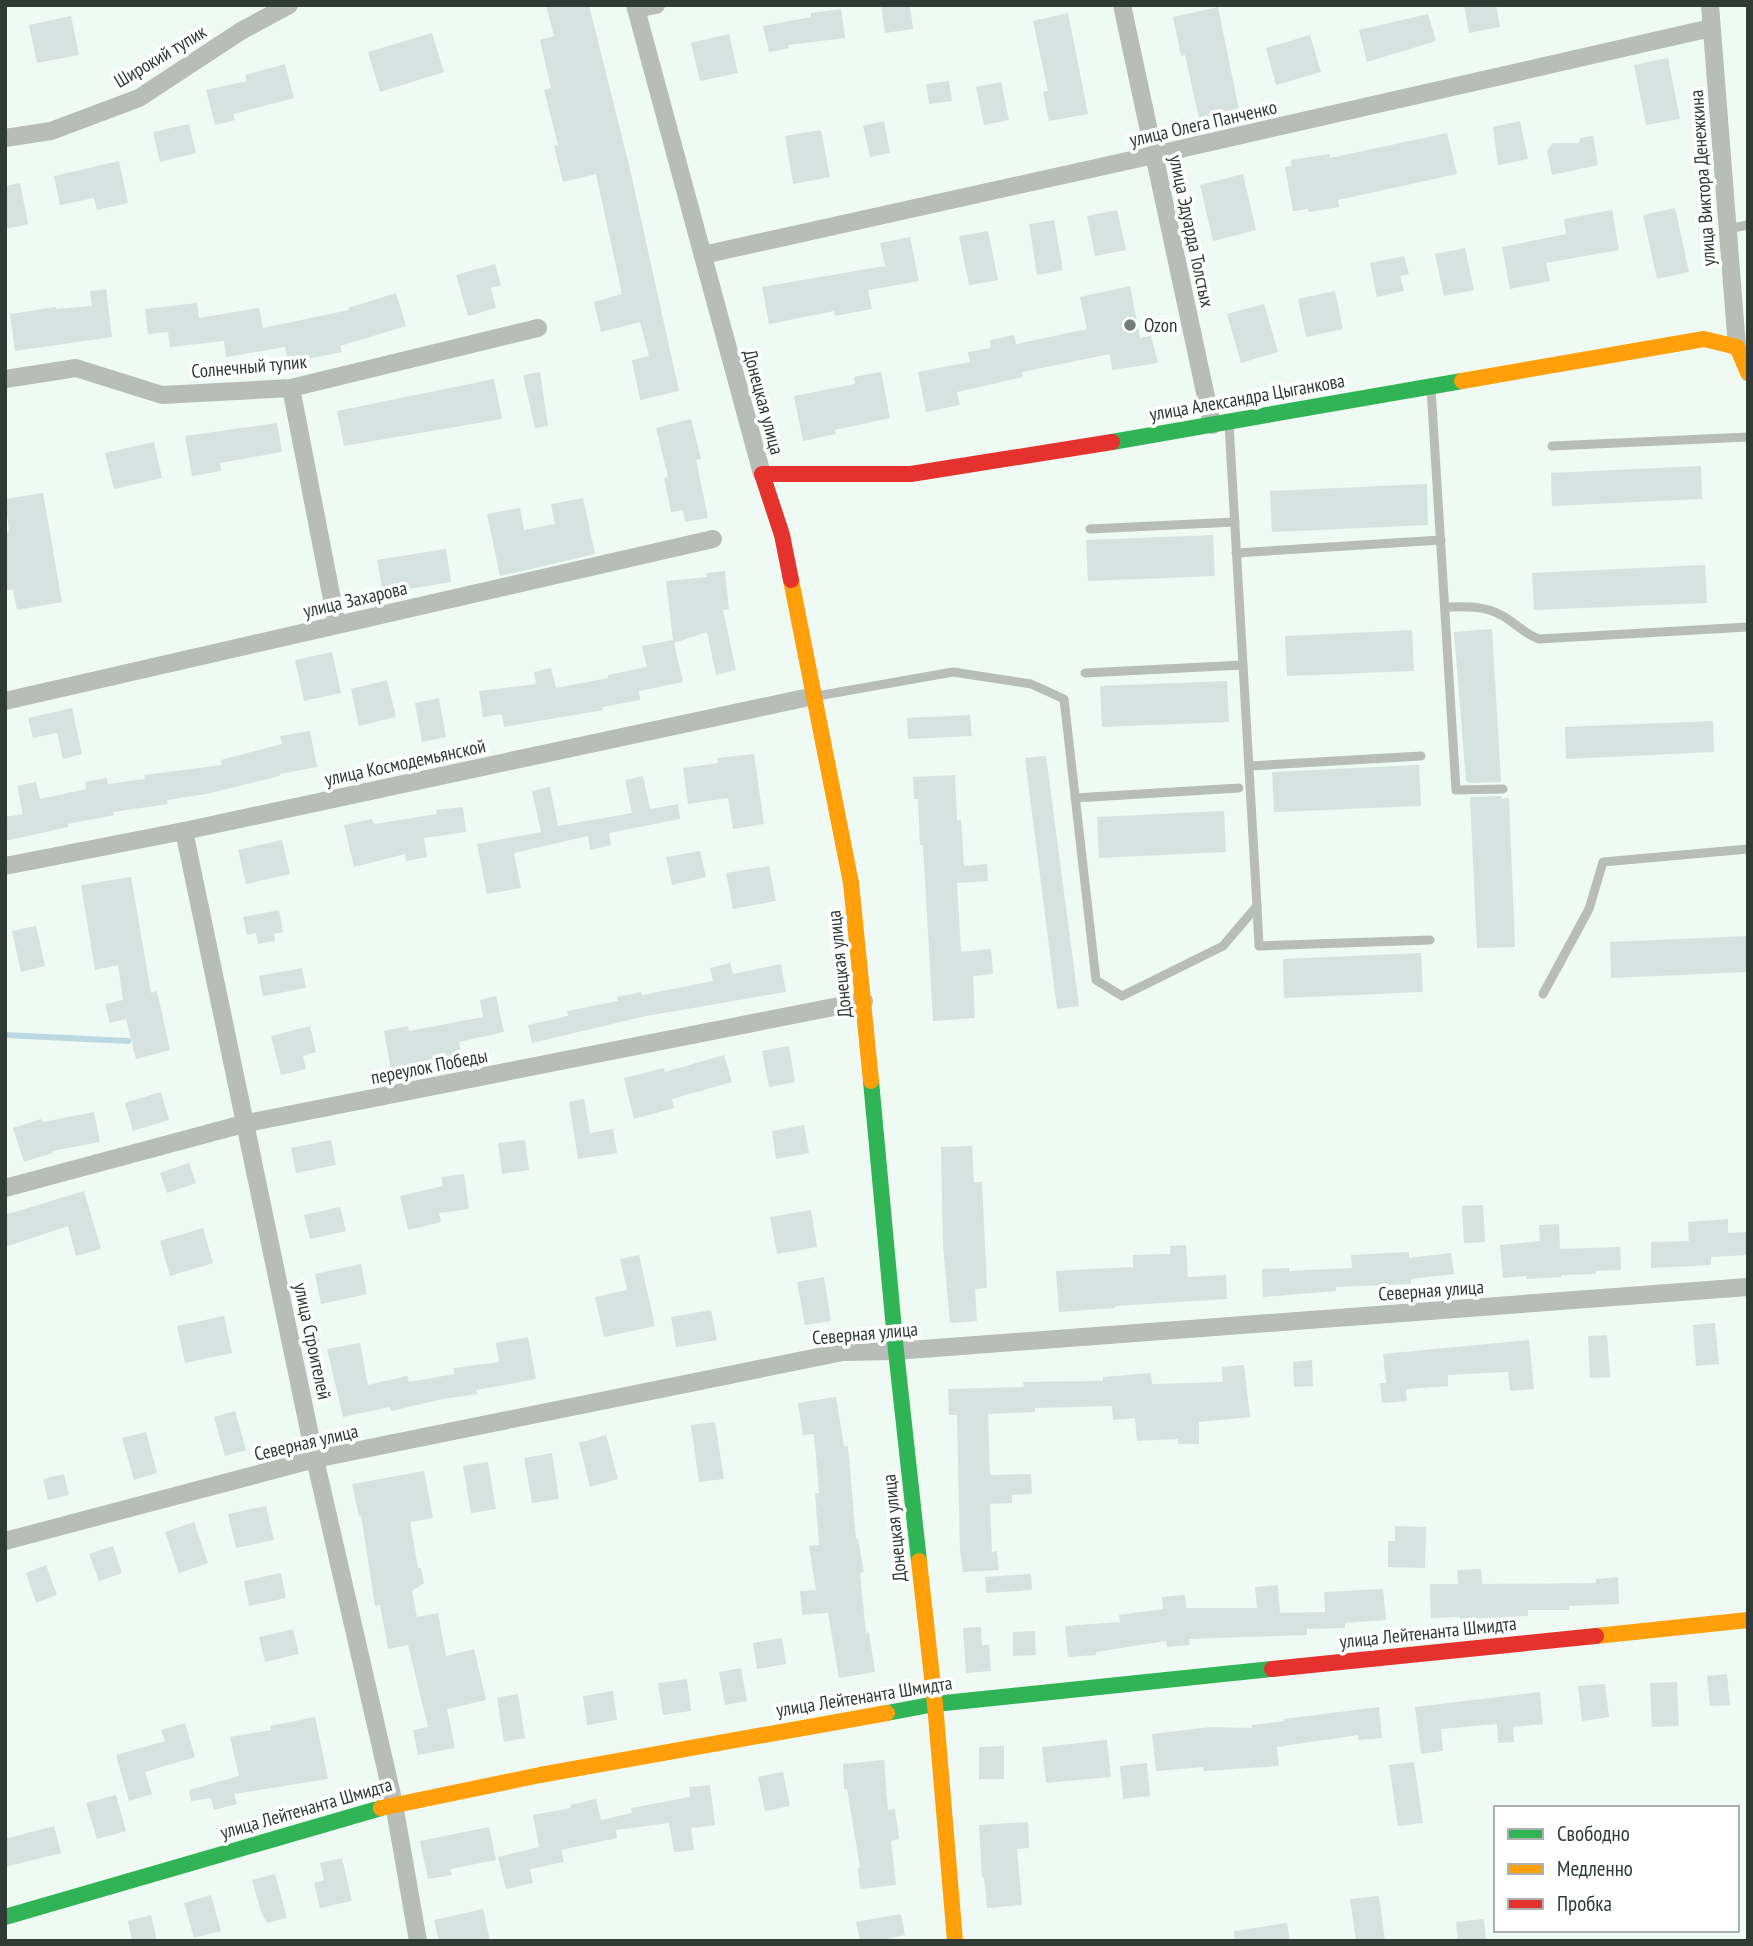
<svg xmlns="http://www.w3.org/2000/svg" width="1753" height="1946" font-family="'PT Sans Narrow',sans-serif">
	<style>
		.lines { fill: none; stroke-linecap: round; stroke-linejoin: round }
		.stream { stroke: #bbd8e3; stroke-width: 6 }
		.building { fill: #d5e2df }
		.lane { stroke: #b8bdb8; stroke-width: 9 }
		.street { stroke: #b8bdb8; stroke-width: 18 }
		.fast { stroke: #30b455; stroke-width: 16 }
		.slow { stroke: #ff9f0a; stroke-width: 16 }
		.jam { stroke: #e5322d; stroke-width: 16 }
		.poi-dot { fill: #737d78; stroke: #fff; stroke-width: 2.5 }
		.labels { text-anchor: middle; dominant-baseline: central; stroke-width: 7; stroke-linejoin: round; paint-order: stroke }
		.street-label { font-size: 19px; fill: #303a35; stroke: #fff }
		.poi-label { font-size: 19px; fill: #303a35; stroke: #fff; text-anchor: start }
	</style>
	<rect width="100%" height="100%" fill="#effaf4"/>
	<g class="lines">
		<polyline class="stream" points="5,1035 128,1041"/>
	</g>
	<g class="building">
		<polygon points="546,5 589,5 629,165 679,391 640,400 632,360 649,356 640,322 601,332 594,302 622,294 596,174 563,182 554,146 558,145 544,90 551,88 540,40 554,36"/>
		<polygon points="881,5 910,5 913,29 885,33"/>
		<polygon points="1464,5 1496,5 1500,27 1469,33"/>
		<polygon points="1218,7 1239,110 1199,119 1185,55 1181,56 1173,17"/>
		<polygon points="841,9 845,38 788,45 789,48 769,52 763,26 811,17 811,13"/>
		<polygon points="1068,13 1088,114 1049,121 1043,92 1048,91 1033,21"/>
		<polygon points="1428,14 1436,41 1367,62 1359,30"/>
		<polygon points="71,16 79,55 37,63 29,25"/>
		<polygon points="432,33 444,72 380,92 368,52"/>
		<polygon points="729,34 738,73 700,81 691,43"/>
		<polygon points="1310,35 1321,72 1276,85 1266,48"/>
		<polygon points="1668,58 1680,119 1646,125 1634,65"/>
		<polygon points="285,64 294,98 233,114 235,120 215,125 206,90 247,81 245,75"/>
		<polygon points="949,81 952,101 929,104 926,84"/>
		<polygon points="1001,82 1009,120 984,125 976,87"/>
		<polygon points="884,121 890,153 870,157 863,126"/>
		<polygon points="1520,121 1528,159 1498,165 1493,127"/>
		<polygon points="189,124 196,153 160,162 153,132"/>
		<polygon points="821,130 830,177 793,184 785,136"/>
		<polygon points="1447,133 1457,174 1338,200 1339,207 1309,212 1308,209 1293,211 1285,167 1292,166 1291,160 1329,154 1330,158"/>
		<polygon points="1593,136 1598,165 1552,175 1547,151 1553,143 1579,143 1580,138"/>
		<polygon points="119,161 128,203 97,210 94,198 60,205 54,176"/>
		<polygon points="1243,174 1256,230 1213,241 1200,185"/>
		<polygon points="20,183 28,224 5,229 5,186"/>
		<polygon points="1675,208 1689,272 1657,279 1643,215"/>
		<polygon points="1117,210 1126,250 1095,256 1087,216"/>
		<polygon points="1612,210 1619,250 1546,263 1550,281 1510,289 1502,247 1566,234 1564,219"/>
		<polygon points="1054,220 1063,270 1037,275 1029,224"/>
		<polygon points="988,231 998,280 969,285 959,236"/>
		<polygon points="910,237 919,281 868,290 872,309 835,316 834,311 769,324 762,287 885,266 880,243"/>
		<polygon points="1465,248 1474,290 1444,296 1435,254"/>
		<polygon points="1404,256 1409,274 1400,276 1404,291 1377,297 1370,263"/>
		<polygon points="495,264 501,285 491,288 496,308 468,316 456,275"/>
		<polygon points="1130,286 1140,338 1151,336 1158,363 1112,370 1110,354 1022,372 1023,377 957,392 960,405 926,412 918,372 970,362 968,352 991,348 990,340 1014,335 1016,344 1087,329 1080,297"/>
		<polygon points="106,289 112,337 15,351 10,314 56,307 56,309 92,306 90,291"/>
		<polygon points="1335,291 1343,329 1306,337 1298,299"/>
		<polygon points="396,293 406,326 340,346 342,352 288,363 285,347 226,357 224,341 170,347 168,332 148,334 145,309 197,303 199,318 259,308 263,328 349,310 348,308"/>
		<polygon points="1264,304 1278,352 1241,363 1227,314"/>
		<polygon points="540,372 548,426 535,428 523,375"/>
		<polygon points="881,372 890,418 835,430 836,434 803,441 794,396 855,384 854,377"/>
		<polygon points="494,379 502,419 344,446 337,411"/>
		<polygon points="691,419 701,459 696,460 708,518 685,522 683,510 671,512 664,478 668,477 656,428"/>
		<polygon points="277,423 282,452 220,463 221,471 192,476 185,436"/>
		<polygon points="154,442 162,478 114,489 105,453"/>
		<polygon points="1701,466 1702,499 1552,506 1551,473"/>
		<polygon points="1427,484 1428,525 1272,532 1270,491"/>
		<polygon points="43,493 62,602 17,610 13,589 5,591 5,532 9,531 5,499"/>
		<polygon points="583,498 595,554 500,576 487,514 520,508 524,530 555,524 551,504"/>
		<polygon points="1213,535 1215,576 1088,581 1086,540"/>
		<polygon points="446,549 451,582 383,593 377,560"/>
		<polygon points="1705,565 1707,603 1534,610 1532,573"/>
		<polygon points="725,571 729,609 723,610 736,670 716,675 707,632 674,643 683,682 639,691 640,700 603,707 603,710 504,727 502,714 483,717 479,691 536,684 534,672 551,668 556,688 608,678 608,675 647,667 642,646 673,640 666,581 707,577 706,573"/>
		<polygon points="1492,629 1501,782 1470,783 1466,781 1454,632"/>
		<polygon points="1412,630 1414,671 1287,676 1285,636"/>
		<polygon points="332,652 341,693 304,701 295,660"/>
		<polygon points="387,680 396,717 359,726 351,689"/>
		<polygon points="1227,681 1229,722 1102,727 1100,686"/>
		<polygon points="439,698 446,737 422,742 415,703"/>
		<polygon points="72,708 82,754 63,759 57,733 33,738 28,718"/>
		<polygon points="970,715 972,736 908,739 907,718"/>
		<polygon points="1713,721 1714,752 1566,759 1565,727"/>
		<polygon points="310,731 317,767 280,774 280,776 206,794 167,800 168,804 113,812 114,815 68,824 68,827 5,841 5,817 23,814 17,786 36,782 40,799 86,789 85,782 107,778 108,784 145,779 144,775 222,765 221,760 282,744 280,736"/>
		<polygon points="754,754 764,824 733,829 728,798 688,804 683,768 718,763 717,758"/>
		<polygon points="1046,756 1079,1006 1057,1009 1025,758"/>
		<polygon points="1419,765 1421,806 1274,812 1272,772"/>
		<polygon points="955,775 957,820 961,820 964,866 987,864 988,881 957,883 961,952 991,949 993,974 973,976 975,1018 933,1021 923,845 920,845 918,799 914,799 913,777"/>
		<polygon points="643,776 650,809 678,804 680,819 609,833 611,845 590,850 588,836 514,853 521,888 487,894 477,844 541,832 532,791 550,787 558,826 632,813 625,780"/>
		<polygon points="1501,796 1502,799 1509,798 1515,947 1477,948 1470,797"/>
		<polygon points="463,807 466,832 424,838 427,857 406,861 405,854 354,867 344,825 372,819 374,824 437,814 436,810"/>
		<polygon points="1224,811 1226,852 1099,858 1097,817"/>
		<polygon points="282,840 290,874 246,884 238,850"/>
		<polygon points="700,851 706,877 672,885 666,857"/>
		<polygon points="769,866 776,901 733,909 726,873"/>
		<polygon points="131,877 151,993 157,991 170,1050 136,1059 126,1019 110,1023 105,1004 123,1000 118,965 95,970 81,885"/>
		<polygon points="279,910 283,932 274,934 275,941 258,944 256,933 247,935 243,917"/>
		<polygon points="36,926 45,966 21,972 12,931"/>
		<polygon points="1748,936 1748,972 1611,978 1610,942"/>
		<polygon points="1421,953 1423,992 1284,998 1283,959"/>
		<polygon points="730,963 733,974 781,964 786,992 646,1016 532,1043 528,1025 568,1016 567,1011 618,1001 617,997 641,992 642,995 713,981 710,968"/>
		<polygon points="302,968 306,988 263,996 259,976"/>
		<polygon points="496,996 504,1032 459,1042 462,1056 391,1070 384,1031 408,1026 409,1031 483,1017 480,1000"/>
		<polygon points="310,1026 316,1052 303,1056 306,1069 281,1075 271,1036"/>
		<polygon points="789,1046 795,1082 769,1087 762,1051"/>
		<polygon points="724,1055 732,1082 672,1099 674,1108 634,1119 624,1078 664,1068 665,1072"/>
		<polygon points="161,1092 169,1120 133,1131 125,1103"/>
		<polygon points="584,1099 590,1133 613,1129 617,1153 578,1159 569,1102"/>
		<polygon points="94,1112 100,1142 52,1151 53,1153 24,1162 13,1128 41,1119 43,1122"/>
		<polygon points="804,1125 809,1153 776,1159 772,1131"/>
		<polygon points="331,1140 336,1165 296,1173 291,1148"/>
		<polygon points="525,1140 529,1170 502,1174 498,1143"/>
		<polygon points="972,1146 974,1182 982,1182 987,1288 975,1289 977,1321 950,1323 943,1246 941,1147"/>
		<polygon points="189,1163 196,1183 167,1193 160,1173"/>
		<polygon points="464,1174 469,1209 439,1213 441,1222 408,1230 400,1196 443,1186 441,1177"/>
		<polygon points="84,1191 101,1249 76,1256 68,1226 5,1247 5,1215"/>
		<polygon points="1483,1205 1485,1242 1464,1243 1462,1206"/>
		<polygon points="340,1207 346,1231 310,1239 304,1215"/>
		<polygon points="811,1210 817,1247 777,1254 770,1217"/>
		<polygon points="1728,1219 1728,1233 1748,1232 1748,1255 1711,1257 1711,1265 1651,1268 1651,1242 1689,1241 1688,1222"/>
		<polygon points="1559,1224 1560,1249 1620,1247 1621,1270 1596,1271 1596,1274 1561,1275 1561,1277 1527,1279 1527,1276 1503,1278 1500,1245 1540,1241 1539,1225"/>
		<polygon points="203,1228 213,1263 170,1276 160,1241"/>
		<polygon points="1186,1245 1188,1277 1226,1275 1227,1299 1115,1306 1115,1308 1059,1312 1056,1271 1133,1267 1133,1255 1170,1254 1170,1246"/>
		<polygon points="1409,1252 1409,1258 1451,1253 1454,1274 1411,1279 1411,1284 1336,1287 1336,1291 1263,1297 1262,1269 1289,1268 1289,1271 1352,1268 1351,1255"/>
		<polygon points="639,1255 655,1326 604,1337 595,1297 627,1290 620,1259"/>
		<polygon points="361,1264 367,1294 321,1304 315,1274"/>
		<polygon points="824,1277 831,1321 805,1325 797,1282"/>
		<polygon points="711,1310 717,1340 676,1347 671,1317"/>
		<polygon points="224,1316 232,1353 185,1363 177,1326"/>
		<polygon points="1715,1323 1719,1364 1696,1366 1693,1325"/>
		<polygon points="1607,1335 1610,1377 1590,1378 1588,1336"/>
		<polygon points="528,1337 536,1379 476,1390 477,1394 443,1399 391,1411 390,1407 343,1417 327,1349 360,1343 368,1385 407,1376 409,1382 455,1374 454,1368 499,1362 496,1343"/>
		<polygon points="1529,1340 1534,1389 1510,1391 1508,1372 1448,1375 1448,1386 1406,1389 1407,1401 1382,1403 1380,1383 1386,1383 1383,1354"/>
		<polygon points="1312,1360 1313,1386 1294,1387 1293,1362"/>
		<polygon points="1244,1365 1250,1417 1199,1422 1199,1444 1178,1444 1178,1439 1137,1441 1135,1418 1113,1420 1112,1406 1035,1408 1035,1412 988,1414 990,1475 1031,1474 1032,1494 1012,1495 1012,1503 990,1504 992,1552 997,1551 999,1570 963,1572 960,1550 957,1415 949,1415 948,1389 1024,1387 1023,1382 1103,1381 1103,1377 1151,1373 1152,1384 1223,1382 1222,1367"/>
		<polygon points="836,1397 844,1446 848,1446 856,1539 858,1539 864,1572 860,1573 866,1633 869,1632 875,1672 839,1678 828,1613 802,1615 800,1591 816,1590 809,1546 819,1545 815,1493 819,1493 814,1434 803,1435 798,1403"/>
		<polygon points="235,1411 246,1450 225,1456 214,1417"/>
		<polygon points="715,1422 724,1479 699,1482 691,1425"/>
		<polygon points="146,1432 157,1473 134,1480 122,1438"/>
		<polygon points="606,1435 618,1479 590,1487 579,1443"/>
		<polygon points="552,1453 559,1499 532,1503 524,1458"/>
		<polygon points="488,1462 496,1509 471,1513 463,1466"/>
		<polygon points="424,1471 433,1518 410,1522 418,1568 421,1568 424,1583 412,1591 417,1617 438,1613 446,1656 474,1649 486,1700 447,1709 455,1748 418,1755 413,1730 428,1727 408,1645 388,1649 380,1605 375,1606 361,1515 359,1516 352,1484"/>
		<polygon points="64,1474 69,1495 48,1500 43,1479"/>
		<polygon points="266,1506 274,1540 236,1548 228,1514"/>
		<polygon points="194,1522 208,1563 179,1573 165,1532"/>
		<polygon points="1395,1526 1426,1527 1425,1568 1388,1567 1388,1541 1395,1541"/>
		<polygon points="113,1546 122,1573 99,1581 89,1554"/>
		<polygon points="46,1565 57,1595 36,1603 26,1573"/>
		<polygon points="1481,1569 1482,1584 1596,1583 1596,1579 1618,1577 1619,1604 1569,1606 1569,1610 1528,1610 1528,1616 1460,1619 1460,1617 1431,1618 1430,1584 1458,1584 1457,1570"/>
		<polygon points="281,1573 286,1598 249,1606 244,1581"/>
		<polygon points="1031,1574 1032,1590 986,1593 985,1577"/>
		<polygon points="1278,1585 1280,1613 1325,1612 1324,1592 1383,1589 1386,1620 1345,1623 1345,1628 1307,1629 1307,1635 1189,1639 1190,1645 1167,1647 1166,1641 1096,1652 1096,1655 1068,1657 1065,1626 1120,1622 1119,1615 1163,1609 1162,1597 1185,1595 1186,1608 1257,1608 1255,1587"/>
		<polygon points="981,1627 982,1645 989,1645 991,1671 966,1673 963,1628"/>
		<polygon points="293,1629 299,1654 265,1662 259,1637"/>
		<polygon points="1035,1631 1036,1655 1013,1656 1013,1632"/>
		<polygon points="782,1638 786,1664 757,1669 753,1643"/>
		<polygon points="741,1668 747,1701 725,1705 719,1672"/>
		<polygon points="1727,1674 1730,1705 1710,1706 1707,1676"/>
		<polygon points="687,1679 691,1711 663,1715 658,1683"/>
		<polygon points="1677,1682 1679,1726 1652,1727 1650,1683"/>
		<polygon points="1605,1684 1609,1717 1582,1721 1578,1686"/>
		<polygon points="613,1691 617,1720 587,1725 583,1696"/>
		<polygon points="1540,1692 1543,1724 1513,1727 1514,1742 1498,1743 1497,1724 1441,1729 1443,1751 1421,1754 1415,1707"/>
		<polygon points="518,1694 525,1738 504,1742 497,1698"/>
		<polygon points="1379,1707 1382,1738 1358,1740 1358,1735 1277,1747 1279,1766 1204,1771 1203,1767 1156,1771 1152,1734 1211,1727 1252,1728 1252,1725 1284,1721 1284,1719"/>
		<polygon points="315,1717 328,1779 234,1794 237,1804 214,1810 211,1798 191,1801 189,1790 239,1776 230,1737 271,1730 270,1726"/>
		<polygon points="185,1723 195,1757 145,1772 152,1794 129,1801 116,1755 165,1741 161,1730"/>
		<polygon points="1107,1740 1111,1777 1046,1783 1042,1747"/>
		<polygon points="1004,1746 1004,1779 979,1779 979,1747"/>
		<polygon points="884,1760 888,1810 895,1809 899,1839 891,1841 896,1885 860,1889 858,1868 860,1867 847,1789 844,1789 843,1764"/>
		<polygon points="1414,1762 1423,1823 1398,1826 1389,1765"/>
		<polygon points="1147,1763 1150,1796 1123,1799 1120,1766"/>
		<polygon points="783,1772 790,1806 765,1811 758,1777"/>
		<polygon points="710,1785 715,1825 691,1828 694,1850 674,1852 669,1823 616,1830 617,1838 561,1850 564,1862 530,1869 533,1883 506,1889 498,1857 539,1847 533,1815 571,1808 570,1805 596,1799 601,1820 632,1813 631,1808 690,1797 689,1787"/>
		<polygon points="116,1795 126,1831 97,1839 86,1803"/>
		<polygon points="1028,1822 1029,1848 1017,1849 1022,1905 987,1908 984,1877 982,1877 979,1825"/>
		<polygon points="54,1826 61,1853 5,1867 5,1839"/>
		<polygon points="489,1827 496,1860 450,1869 452,1875 428,1879 420,1841"/>
		<polygon points="342,1858 352,1901 320,1908 314,1883 324,1880 320,1863"/>
		<polygon points="275,1874 287,1918 267,1923 261,1912 252,1880"/>
		<polygon points="211,1895 221,1931 194,1938 184,1903"/>
		<polygon points="1379,1896 1385,1941 1356,1941 1350,1899"/>
		<polygon points="483,1909 490,1941 439,1941 434,1920"/>
		<polygon points="901,1914 905,1935 876,1941 860,1941 856,1922"/>
		<polygon points="151,1915 157,1941 132,1941 128,1921"/>
		<polygon points="1484,1919 1486,1941 1458,1941 1456,1922"/>
		<polygon points="1287,1923 1290,1941 1235,1941 1234,1931"/>
	</g>
	<g class="lines">
		<g class="lane">
			<polyline points="1727,229 1748,225"/>
			<polyline points="1431,388 1456,790 1503,789"/>
			<polyline points="1552,446 1748,437"/>
			<polyline points="1090,529 1235,522"/>
			<polyline points="1236,553 1441,540"/>
			<path d="M1445 607C1465 607 1483 605 1501 615 1515 622 1524 634 1539 639L1748 627"/>
			<polyline points="1085,673 1243,665"/>
			<polyline points="817,696 953,672 1031,684 1064,699 1096,980 1122,996 1223,946 1257,906 1229,424"/>
			<polyline points="1249,766 1421,756"/>
			<polyline points="1075,798 1239,788"/>
			<polyline points="1257,906 1259,946 1430,940"/>
			<polyline points="1543,994 1589,909 1603,862 1748,849"/>
		</g>
		<g class="street">
			<polyline points="635,5 762,474"/>
			<polyline points="1122,5 1212,425"/>
			<polyline points="1710,5 1737,347"/>
			<polyline points="636,9 656,5"/>
			<polyline points="5,138 51,131 139,98 241,31 289,5"/>
			<polyline points="703,255 1154,155 1711,28"/>
			<polyline points="5,379 76,368 162,395 291,388 538,328"/>
			<polyline points="291,388 337,625"/>
			<polyline points="5,701 713,539"/>
			<polyline points="184,831 315,1459 394,1804 418,1941"/>
			<polyline points="5,866 184,831 814,696"/>
			<polyline points="5,1188 247,1123 864,1001"/>
			<polyline points="5,1541 315,1459 843,1352 896,1351 1748,1287"/>
		</g>
		<g class="fast">
			<polyline points="1112,442 1462,381"/>
			<polyline points="871,1081 896,1351 919,1561"/>
			<polyline points="887,1713 935,1704 1272,1669"/>
			<polyline points="5,1917 381,1808"/>
		</g>
		<g class="slow">
			<polyline points="1462,381 1704,339 1737,347 1748,373"/>
			<polyline points="791,580 851,883 871,1081"/>
			<polyline points="919,1561 935,1704 955,1941"/>
			<polyline points="1596,1636 1748,1620"/>
			<polyline points="381,1808 540,1775 887,1713"/>
		</g>
		<g class="jam">
			<polyline points="791,580 782,535 762,474 911,474 1112,442"/>
			<polyline points="1272,1669 1596,1636"/>
		</g>
	</g>
	<circle class="poi-dot" cx="1130" cy="325" r="7"/>
	<g class="labels">
		<g class="street-label">
			<text transform="translate(160 56) rotate(-31)">Широкий тупик</text>
			<text transform="translate(1203 123) rotate(-13)">улица Олега Панченко</text>
			<text transform="translate(1702 178) rotate(-94)">улица Виктора Денежкина</text>
			<text transform="translate(1192 231) rotate(78)">улица Эдуарда Толстых</text>
			<text transform="translate(249 366) rotate(-5)">Солнечный тупик</text>
			<text transform="translate(1247 397) rotate(-10)">улица Александра Цыганкова</text>
			<text transform="translate(764 402) rotate(75)">Донецкая улица</text>
			<text transform="translate(355 599) rotate(-13)">улица Захарова</text>
			<text transform="translate(405 762) rotate(-12)">улица Космодемьянской</text>
			<text transform="translate(839 964) rotate(-96)">Донецкая улица</text>
			<text transform="translate(429 1066) rotate(-11)">переулок Победы</text>
			<text transform="translate(1431 1290) rotate(-4)">Северная улица</text>
			<text transform="translate(865 1333) rotate(-5)">Северная улица</text>
			<text transform="translate(313 1341) rotate(78)">улица Строителей</text>
			<text transform="translate(306 1442) rotate(-13)">Северная улица</text>
			<text transform="translate(894 1528) rotate(-96)">Донецкая улица</text>
			<text transform="translate(1428 1632) rotate(-6)">улица Лейтенанта Шмидта</text>
			<text transform="translate(864 1696) rotate(-9)">улица Лейтенанта Шмидта</text>
			<text transform="translate(306 1808) rotate(-16)">улица Лейтенанта Шмидта</text>
		</g>
		<g class="poi-label">
			<text x="1144" y="325">Ozon</text>
		</g>
	</g>
	<rect width="1753" height="1946" fill="none" stroke="#303a35" stroke-width="14"/>
	<rect x="1494" y="1806" width="245" height="126" fill="#ffffff" stroke="#acb0ae" stroke-width="2"/>
	<rect x="1508" y="1829" width="35" height="10" fill="#30b455" stroke="#acb0ae" stroke-width="2"/>
	<text x="1557" y="1841" font-size="21" fill="#303a35">Свободно</text>
	<rect x="1508" y="1864" width="35" height="10" fill="#ff9f0a" stroke="#acb0ae" stroke-width="2"/>
	<text x="1557" y="1876" font-size="21" fill="#303a35">Медленно</text>
	<rect x="1508" y="1899" width="35" height="10" fill="#e5322d" stroke="#acb0ae" stroke-width="2"/>
	<text x="1557" y="1911" font-size="21" fill="#303a35">Пробка</text>
</svg>
